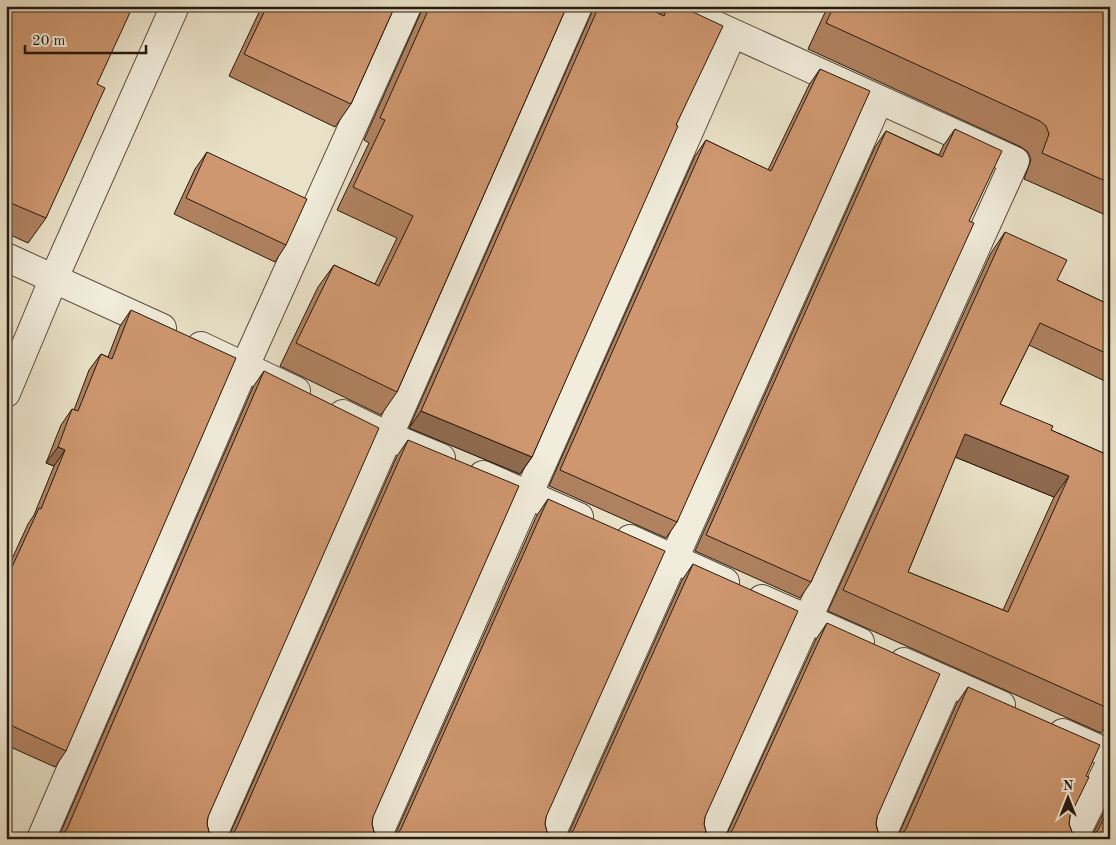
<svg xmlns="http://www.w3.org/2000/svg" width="1116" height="845" font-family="'Old Standard TT',serif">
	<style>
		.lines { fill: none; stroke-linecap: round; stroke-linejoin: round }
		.minor-casing { stroke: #584b3d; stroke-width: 30 }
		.minor { stroke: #f1ecdb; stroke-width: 28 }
		.wall { fill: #b18260; stroke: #27190f; fill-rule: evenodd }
		.shaded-wall { fill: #906a4e; stroke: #27190f }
		.building { fill: #ce9770; stroke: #27190f; fill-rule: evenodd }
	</style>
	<rect width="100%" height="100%" fill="#eae2c8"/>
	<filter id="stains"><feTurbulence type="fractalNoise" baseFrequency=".004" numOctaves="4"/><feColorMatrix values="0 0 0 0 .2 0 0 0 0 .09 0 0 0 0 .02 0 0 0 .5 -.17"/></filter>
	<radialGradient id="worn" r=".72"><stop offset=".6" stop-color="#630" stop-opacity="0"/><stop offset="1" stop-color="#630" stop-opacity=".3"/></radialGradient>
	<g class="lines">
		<g class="minor-casing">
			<g id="minor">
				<polyline points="673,6 1015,161 708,839"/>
				<polyline points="6,257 162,328"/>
				<polyline points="201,346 296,391"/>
				<polyline points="6,393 54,278 175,6"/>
				<polyline points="343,414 388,436 441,458"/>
				<polyline points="483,475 579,517"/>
				<polyline points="630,539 725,582"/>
				<polyline points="762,599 860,642"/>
				<polyline points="904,662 1001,705"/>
				<polyline points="1063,733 1110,754"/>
				<polyline points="41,839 245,366 407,6"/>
				<polyline points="211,839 578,6"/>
				<polyline points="376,839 732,34"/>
				<polyline points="549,839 879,100"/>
				<polyline points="880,839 949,682"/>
				<polyline points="1073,839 1110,764"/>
			</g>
		</g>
		<use href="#minor" class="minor"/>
	</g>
	<g class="wall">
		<polygon points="6,6 97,84 46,218 28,243 6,233"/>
		<polygon points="262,6 395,6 351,104 335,127 229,76"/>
		<polygon points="422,6 567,6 397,392 381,415 280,366 318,287 334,265 375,284 397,238 337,210 369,143 364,140 421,12"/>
		<polygon points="593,6 643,6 661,15 667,6 680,6 676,125 532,457 520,474 409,428 592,12"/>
		<polygon points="828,6 1110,6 1110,217 1024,179 1031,160 1028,152 1021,147 808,49"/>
		<polygon points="820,69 677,522 666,538 549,486 695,156 706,140 768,170 809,85"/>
		<polygon points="955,129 969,221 811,582 800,598 695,551 875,147 886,131 939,155 943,146"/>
		<polygon points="207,152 286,245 275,262 174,214 195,169"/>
		<path d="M1005 232 1057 280 1110 305 1109 383 1029 345 1000 404 1051 430 1110 456V721L1101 733 828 611 991 253ZM955 457 1054 497 1003 610 908 572Z"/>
		<polygon points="131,310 66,751 55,767 6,745 6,572 28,524 34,515 54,466 46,463 61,425 72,409 74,410 89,370 101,354 108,357 120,326"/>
		<polygon points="264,371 207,824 209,832 216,837 223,839 229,836 397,456 408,440 372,824 374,832 381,837 389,838 394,837 537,515 548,499 546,817 545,824 547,832 554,837 562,838 567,837 682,580 693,564 705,817 704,824 706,832 713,837 720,839 726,836 816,639 827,623 877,817 876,824 878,832 885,837 892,839 898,836 957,703 968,687 1086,776 1070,816 1069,824 1072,832 1078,837 1085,839 1092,836 1107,806 1110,802 1110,839 54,839 59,836 253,387"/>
	</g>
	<g class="shaded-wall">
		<polygon points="421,411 532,457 520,474 409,428"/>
		<polygon points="965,434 1069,476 1054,497 950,455"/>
		<polygon points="58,447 65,450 54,466 46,463"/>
	</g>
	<g class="building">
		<polygon points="6,6 133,6 97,84 105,88 46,218 6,201"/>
		<polygon points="267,6 395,6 351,104 244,54"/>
		<polygon points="430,6 567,6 397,392 296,343 334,265 379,286 413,216 353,187 385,120 380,118"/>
		<polygon points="599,6 643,6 664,16 668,6 680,6 723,26 676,125 678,126 532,457 421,411"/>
		<polygon points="834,6 1110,6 1110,183 1042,153 1049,134 1046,126 1040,121 826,23"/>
		<polygon points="820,69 870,91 677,522 560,470 706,140 771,171"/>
		<polygon points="955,129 1002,151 969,221 974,223 811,582 706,535 886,131 942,157"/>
		<polygon points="207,152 307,199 286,245 186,198"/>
		<path d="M1005 232 1067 260 1057 280 1110 305V355L1040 323 1000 404 1053 426 1051 430 1110 456V709L843 590ZM965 434 1069 476 1008 612 908 572Z"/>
		<polygon points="131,310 236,358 66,751 6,723 6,580 39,508 41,509 65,450 58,447 72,409 78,411 101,354 112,359"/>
		<polygon points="264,371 379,428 208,817 207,824 209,832 216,837 223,839 231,836 236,829 408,440 519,486 373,817 372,824 374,832 381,837 389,838 396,836 401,829 548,499 665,551 546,817 545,824 547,832 554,837 562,838 569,836 574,829 693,564 798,611 705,817 704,824 706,832 713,837 720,839 728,836 733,829 827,623 940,674 877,817 876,824 878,832 885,837 892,839 900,836 906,829 968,687 1100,745 1086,776 1089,777 1070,816 1069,824 1072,832 1078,837 1085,839 1092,836 1098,830 1110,806 1110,839 54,839 62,835 67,829"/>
	</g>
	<rect width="1116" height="845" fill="none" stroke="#eae2c8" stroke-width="25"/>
	<rect x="8" y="8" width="1101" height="830" fill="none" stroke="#27190f" stroke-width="2.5"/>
	<rect x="12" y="12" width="1091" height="820" fill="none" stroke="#27190f"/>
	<g transform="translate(1068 798)" stroke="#f1ecdb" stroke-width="4" paint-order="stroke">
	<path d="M0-4L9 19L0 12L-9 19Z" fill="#27190f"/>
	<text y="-8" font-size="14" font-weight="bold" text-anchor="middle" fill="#27190f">N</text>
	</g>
	<path d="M25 45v8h121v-8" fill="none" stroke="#27190f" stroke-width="2.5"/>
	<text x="32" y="45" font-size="15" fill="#27190f" stroke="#f1ecdb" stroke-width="4" paint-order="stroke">20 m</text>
	<rect width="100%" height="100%" filter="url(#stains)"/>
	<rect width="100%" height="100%" fill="url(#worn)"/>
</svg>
